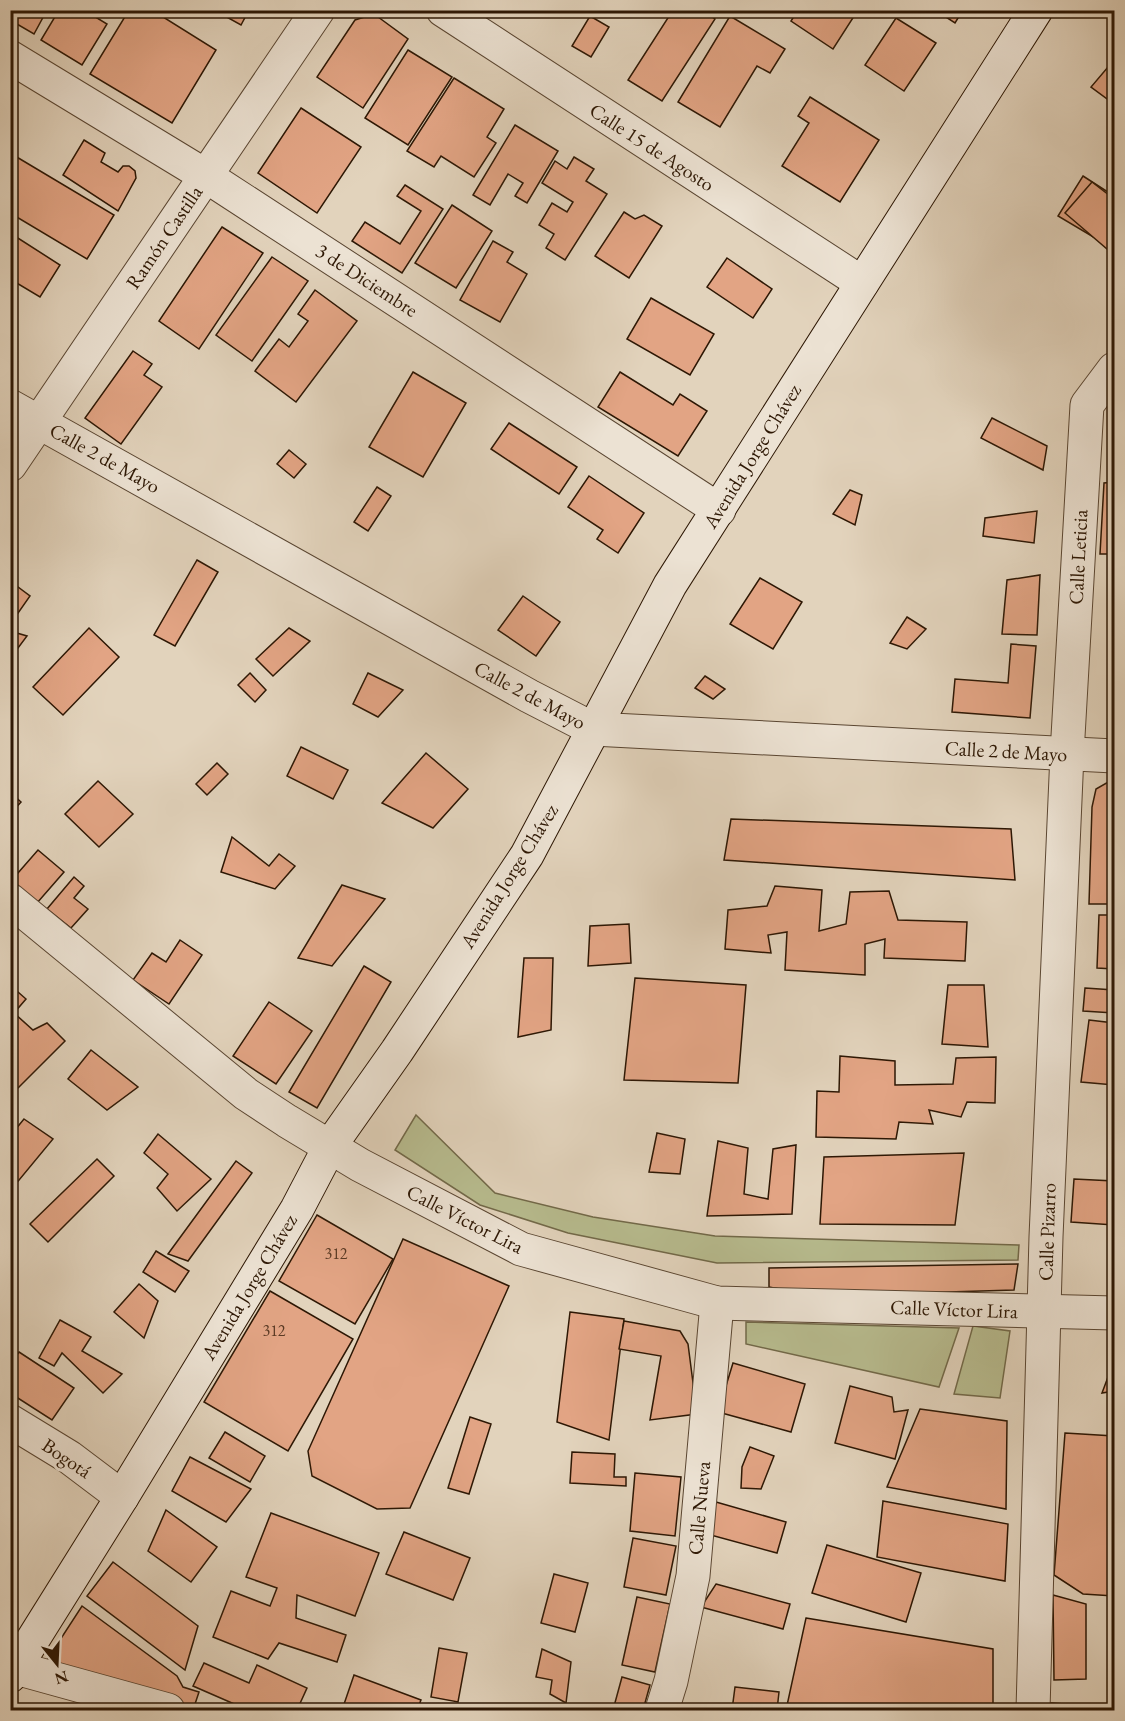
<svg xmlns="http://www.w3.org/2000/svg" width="1125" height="1721" font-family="'EB Garamond',serif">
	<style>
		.green { fill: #b7bb8e; stroke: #726949; stroke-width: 1.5 }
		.building { fill: #e2a484; stroke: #2d1704; stroke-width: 1.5 }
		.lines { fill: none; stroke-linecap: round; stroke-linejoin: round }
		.minor-casing { stroke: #5a4632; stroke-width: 35 }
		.secondary-casing { stroke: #2d1704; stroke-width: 35 }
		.minor { stroke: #ece2d3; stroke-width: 33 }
		.secondary { stroke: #ece2d3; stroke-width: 33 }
		.labels { text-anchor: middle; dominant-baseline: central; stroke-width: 6; stroke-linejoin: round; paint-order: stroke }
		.number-label { font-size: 16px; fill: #5a3a24 }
		.street-label { font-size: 20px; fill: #2d1704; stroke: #ece2d3 }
	</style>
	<rect width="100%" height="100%" fill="#e2d3bc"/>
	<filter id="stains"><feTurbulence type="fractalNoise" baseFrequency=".00333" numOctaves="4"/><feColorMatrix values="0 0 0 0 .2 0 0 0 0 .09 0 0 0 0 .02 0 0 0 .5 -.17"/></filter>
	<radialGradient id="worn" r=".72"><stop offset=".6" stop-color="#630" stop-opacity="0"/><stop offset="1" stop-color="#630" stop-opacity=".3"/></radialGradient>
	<g class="green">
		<polygon points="416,1115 495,1193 593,1217 715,1236 1019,1245 1018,1260 717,1263 568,1233 480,1205 395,1150"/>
		<polygon points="746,1322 959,1328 939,1387 746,1344"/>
		<polygon points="973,1326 1010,1331 1000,1398 954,1394"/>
	</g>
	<g class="building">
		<polygon points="10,10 47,10 34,34 10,20"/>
		<polygon points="59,10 84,10 107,24 82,65 41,40"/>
		<polygon points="129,10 152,10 216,50 172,123 90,74"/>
		<polygon points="214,10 249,10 241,25"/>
		<polygon points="673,10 702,10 715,19 662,101 628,80"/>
		<polygon points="798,10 858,10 833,49 791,21"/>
		<polygon points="935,10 963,10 955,23"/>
		<polygon points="374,14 408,39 363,108 317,77 355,20"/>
		<polygon points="590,16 609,27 591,57 572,46"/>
		<polygon points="730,16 785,49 770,73 757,66 720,127 678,102"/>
		<polygon points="896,18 936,43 904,91 865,65"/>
		<polygon points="408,50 452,77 408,145 365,118"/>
		<polygon points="1108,67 1114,72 1114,104 1091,87"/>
		<polygon points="454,78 504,109 487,137 496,143 474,177 441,156 434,167 407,151"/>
		<polygon points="810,97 879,140 840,202 782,166 809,123 798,116"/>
		<polygon points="301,108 361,147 317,213 258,173"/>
		<polygon points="515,125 558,151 527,203 515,196 523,183 508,174 490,205 473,195"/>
		<polygon points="84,140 105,153 101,162 118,172 123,166 129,166 135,171 136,178 118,211 63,175"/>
		<polygon points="10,153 114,215 87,259 10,213"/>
		<polygon points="574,157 594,169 586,181 607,194 565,260 546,248 554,234 539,225 552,203 567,212 573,202 542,183 555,161 567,169"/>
		<polygon points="1083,176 1114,196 1114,207 1095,238 1058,216"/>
		<polygon points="1092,182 1114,199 1114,255 1065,213"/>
		<polygon points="405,185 443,209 402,273 352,241 365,222 400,244 421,211 397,196"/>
		<polygon points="452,205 492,231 456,288 415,263"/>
		<polygon points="624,212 635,219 644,215 662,226 629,278 595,256"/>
		<polygon points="222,227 263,253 199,349 159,321"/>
		<polygon points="10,233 60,265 40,297 10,279"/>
		<polygon points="493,241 513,252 507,262 527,274 500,322 460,300"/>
		<polygon points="272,257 308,281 252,361 216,335"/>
		<polygon points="727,258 772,289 753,318 707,287"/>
		<polygon points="315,290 357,321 296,402 255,371 279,339 289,347 308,321 298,314"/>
		<polygon points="651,298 714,334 690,375 627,339"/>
		<polygon points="133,351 152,364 144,375 162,387 121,444 85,418"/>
		<polygon points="413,372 466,403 423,477 369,447"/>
		<polygon points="620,372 673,405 680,394 707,411 678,456 598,407"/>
		<polygon points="992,418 1047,446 1043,470 981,438"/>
		<polygon points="509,423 577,467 559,494 491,449"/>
		<polygon points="289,450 306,464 294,478 277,464"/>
		<polygon points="589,476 644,513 618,553 597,539 603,530 568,507"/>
		<polygon points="1114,482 1114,554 1100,554 1104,483"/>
		<polygon points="377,487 391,496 368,531 354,522"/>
		<polygon points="850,490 862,495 855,525 833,514"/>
		<polygon points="1037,511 1034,543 983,536 985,518"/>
		<polygon points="197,560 218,572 175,646 154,635"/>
		<polygon points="1040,575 1037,635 1002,634 1007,580"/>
		<polygon points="760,578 802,602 773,649 730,624"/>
		<polygon points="10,581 30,596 16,616 10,612"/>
		<polygon points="523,596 560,622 536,656 498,630"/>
		<polygon points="907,617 926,629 907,649 890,643"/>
		<polygon points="89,628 119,657 63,715 33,687"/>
		<polygon points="289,628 310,641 273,676 256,659"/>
		<polygon points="10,631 27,636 12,656 10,655"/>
		<polygon points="1011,644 1036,646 1030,718 952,712 955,679 1008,683"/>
		<polygon points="250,673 266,690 255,702 238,685"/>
		<polygon points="368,673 403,690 378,717 353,704"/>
		<polygon points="705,676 725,689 713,699 695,688"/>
		<polygon points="301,747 348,770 333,799 287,776"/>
		<polygon points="426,753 468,789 433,828 382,803"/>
		<polygon points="217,763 228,774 207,795 196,784"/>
		<polygon points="98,781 133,814 99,847 65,814"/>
		<polygon points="1110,781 1114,781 1114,904 1089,904 1092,807 1096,789"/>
		<polygon points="10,792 21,802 10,814"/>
		<polygon points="731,819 1011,829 1015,880 724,860"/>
		<polygon points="232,837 269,866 279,854 295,866 275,889 221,872"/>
		<polygon points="38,850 64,872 37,903 11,881"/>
		<polygon points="74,877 84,886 74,898 88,909 71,928 47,909"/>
		<polygon points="342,885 385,899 332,966 298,958"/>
		<polygon points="775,886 822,890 819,931 846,924 850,892 889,891 898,920 967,922 965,961 884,958 885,939 865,944 865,975 785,970 787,932 768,935 771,953 725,949 728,910 767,906"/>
		<polygon points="1099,915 1114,915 1114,969 1097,968"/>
		<polygon points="629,924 631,963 588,966 590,926"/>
		<polygon points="180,940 202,955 169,1004 133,980 152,953 166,962"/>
		<polygon points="524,958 553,958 551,1030 518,1037"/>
		<polygon points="364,966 391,982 317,1108 289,1092"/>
		<polygon points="635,978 746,985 738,1083 624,1080"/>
		<polygon points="10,985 26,999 14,1013 33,1030 47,1023 65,1041 16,1090 10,1084"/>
		<polygon points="948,985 984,985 988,1047 942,1044"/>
		<polygon points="1085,988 1114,990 1114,1013 1083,1011"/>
		<polygon points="269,1002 312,1031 276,1084 233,1056"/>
		<polygon points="1089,1020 1114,1023 1114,1085 1081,1082"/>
		<polygon points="91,1050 138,1087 107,1110 68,1079"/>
		<polygon points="840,1056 895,1061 895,1085 953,1084 956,1058 996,1057 995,1103 967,1102 961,1117 929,1110 933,1124 899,1122 896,1139 816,1137 817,1091 839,1092"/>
		<polygon points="24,1119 53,1139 10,1191 10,1136"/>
		<polygon points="657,1133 685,1139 680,1174 649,1172"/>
		<polygon points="158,1134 211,1179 177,1211 157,1188 168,1174 144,1153"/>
		<polygon points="718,1141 748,1148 744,1194 768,1199 773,1149 796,1145 792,1214 707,1216"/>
		<polygon points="964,1153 955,1225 820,1224 824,1157"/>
		<polygon points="97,1159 114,1176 48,1242 30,1224"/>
		<polygon points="236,1161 252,1173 188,1261 168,1254"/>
		<polygon points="1074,1179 1114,1181 1114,1225 1071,1222"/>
		<polygon points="317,1215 393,1259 355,1324 279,1281"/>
		<polygon points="403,1239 509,1286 410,1508 377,1509 312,1476 308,1451"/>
		<polygon points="156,1251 189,1271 175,1292 143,1272"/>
		<polygon points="1018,1264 1014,1290 815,1296 769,1287 769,1268"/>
		<polygon points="139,1284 158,1301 144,1338 114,1312"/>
		<polygon points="270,1291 353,1339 288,1451 204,1402"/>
		<polygon points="570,1312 624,1319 609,1440 557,1422"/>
		<polygon points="60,1320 91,1337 82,1351 122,1374 103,1393 62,1353 54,1366 39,1358"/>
		<polygon points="624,1321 680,1331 688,1344 697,1414 650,1420 661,1356 619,1349"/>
		<polygon points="19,1352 74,1388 52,1420 10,1393 10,1365"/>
		<polygon points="1114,1361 1114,1391 1102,1393"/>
		<polygon points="733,1363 805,1384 791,1432 718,1412"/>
		<polygon points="850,1386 892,1397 894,1412 908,1410 895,1459 835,1443"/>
		<polygon points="920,1409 1007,1421 1006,1509 887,1487"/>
		<polygon points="470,1417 491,1424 469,1494 448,1488"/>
		<polygon points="225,1432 265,1456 250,1482 209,1458"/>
		<polygon points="1065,1433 1114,1436 1114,1596 1083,1594 1054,1575"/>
		<polygon points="750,1447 774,1456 761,1489 741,1488 742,1467"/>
		<polygon points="572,1452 615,1454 614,1477 626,1477 626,1486 570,1483"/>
		<polygon points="190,1457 251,1489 226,1522 172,1491"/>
		<polygon points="635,1473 681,1477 675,1536 630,1531"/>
		<polygon points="10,1492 17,1495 10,1510"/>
		<polygon points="883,1501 1008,1524 1005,1581 877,1557"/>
		<polygon points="716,1502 786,1522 777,1553 707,1534"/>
		<polygon points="166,1510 217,1547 191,1582 148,1551"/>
		<polygon points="271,1513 379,1553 355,1616 297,1595 296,1618 346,1635 337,1662 279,1643 268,1659 213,1637 231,1591 270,1606 277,1588 246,1577"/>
		<polygon points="404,1532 470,1558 453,1600 386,1574"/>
		<polygon points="633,1538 676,1546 666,1595 624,1587"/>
		<polygon points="827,1545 921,1573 906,1622 812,1593"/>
		<polygon points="113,1562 198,1626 185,1670 87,1596"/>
		<polygon points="554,1574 588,1583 575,1632 541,1623"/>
		<polygon points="716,1584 790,1604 783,1629 701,1607"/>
		<polygon points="1053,1595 1086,1604 1086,1679 1054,1680"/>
		<polygon points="637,1597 670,1604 655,1672 622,1665"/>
		<polygon points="82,1606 177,1676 183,1687 199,1692 194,1707 45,1663"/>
		<polygon points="806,1618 993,1649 993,1710 786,1710"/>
		<polygon points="439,1648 467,1653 458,1702 431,1697"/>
		<polygon points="542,1649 571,1662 566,1703 550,1694 552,1680 536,1677"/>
		<polygon points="204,1663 249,1683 257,1665 307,1688 297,1710 248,1710 193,1686"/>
		<polygon points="354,1675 421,1700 417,1710 342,1710"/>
		<polygon points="622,1677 650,1685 643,1710 613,1710"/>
		<polygon points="735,1687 779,1692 777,1710 732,1710"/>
		<polygon points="1051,1703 1106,1707 1105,1710 1050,1710"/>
	</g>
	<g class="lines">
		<g class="minor-casing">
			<g id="minor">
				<polyline points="443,10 862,283"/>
				<polyline points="10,57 206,176 719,510"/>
				<polyline points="10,406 529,696 593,729 1114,756"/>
				<polyline points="10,465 318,10"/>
				<polyline points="10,900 246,1094 287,1121 360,1165 521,1249 717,1303 1114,1313"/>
				<polyline points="10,1421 69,1457 122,1497"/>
				<polyline points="16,1668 168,1710"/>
				<polyline points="662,1710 671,1681 693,1576 717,1303"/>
				<polyline points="1033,1710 1046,1237 1067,754 1087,405 1114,369"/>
			</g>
		</g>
		<g class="secondary-casing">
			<polyline id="secondary" points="10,1676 122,1497 297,1209 330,1146 397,1051 527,855 670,585 1036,10"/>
		</g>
		<use href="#minor" class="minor"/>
		<use href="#secondary" class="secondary"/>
	</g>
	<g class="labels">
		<g class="number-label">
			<text x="336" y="1253">312</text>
			<text x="274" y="1330">312</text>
		</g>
		<g class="street-label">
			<text transform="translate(652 147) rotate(33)">Calle 15 de Agosto</text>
			<text transform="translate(164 237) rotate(-56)">Ramón Castilla</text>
			<text transform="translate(367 280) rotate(33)">3 de Diciembre</text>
			<text transform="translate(752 456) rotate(-58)">Avenida Jorge Chávez</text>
			<text transform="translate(105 458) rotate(29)">Calle 2 de Mayo</text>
			<text transform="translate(1078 557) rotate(-87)">Calle Leticia</text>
			<text transform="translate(530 695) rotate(28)">Calle 2 de Mayo</text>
			<text transform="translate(1006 751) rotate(3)">Calle 2 de Mayo</text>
			<text transform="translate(509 876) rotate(-58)">Avenida Jorge Chávez</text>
			<text transform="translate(465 1219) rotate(27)">Calle Víctor Lira</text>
			<text transform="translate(1047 1232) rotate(-88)">Calle Pizarro</text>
			<text transform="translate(249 1287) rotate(-59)">Avenida Jorge Chávez</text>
			<text transform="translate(954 1309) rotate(2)">Calle Víctor Lira</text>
			<text transform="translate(67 1458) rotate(34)">Bogotá</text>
			<text transform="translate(699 1508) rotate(-85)">Calle Nueva</text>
		</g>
	</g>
	<rect width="1125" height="1721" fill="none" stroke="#e2d3bc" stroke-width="36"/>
	<rect x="12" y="12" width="1101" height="1697" fill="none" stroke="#2d1704" stroke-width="3"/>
	<rect x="18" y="18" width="1089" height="1685" fill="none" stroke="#2d1704" stroke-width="1.5"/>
	<g transform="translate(57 1664) rotate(162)" stroke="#ece2d3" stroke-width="4.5" paint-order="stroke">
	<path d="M0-4.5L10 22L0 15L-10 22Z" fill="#2d1704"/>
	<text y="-9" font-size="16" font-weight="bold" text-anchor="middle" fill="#2d1704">N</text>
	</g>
	<rect width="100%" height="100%" filter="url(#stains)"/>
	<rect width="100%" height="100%" fill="url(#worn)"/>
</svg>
